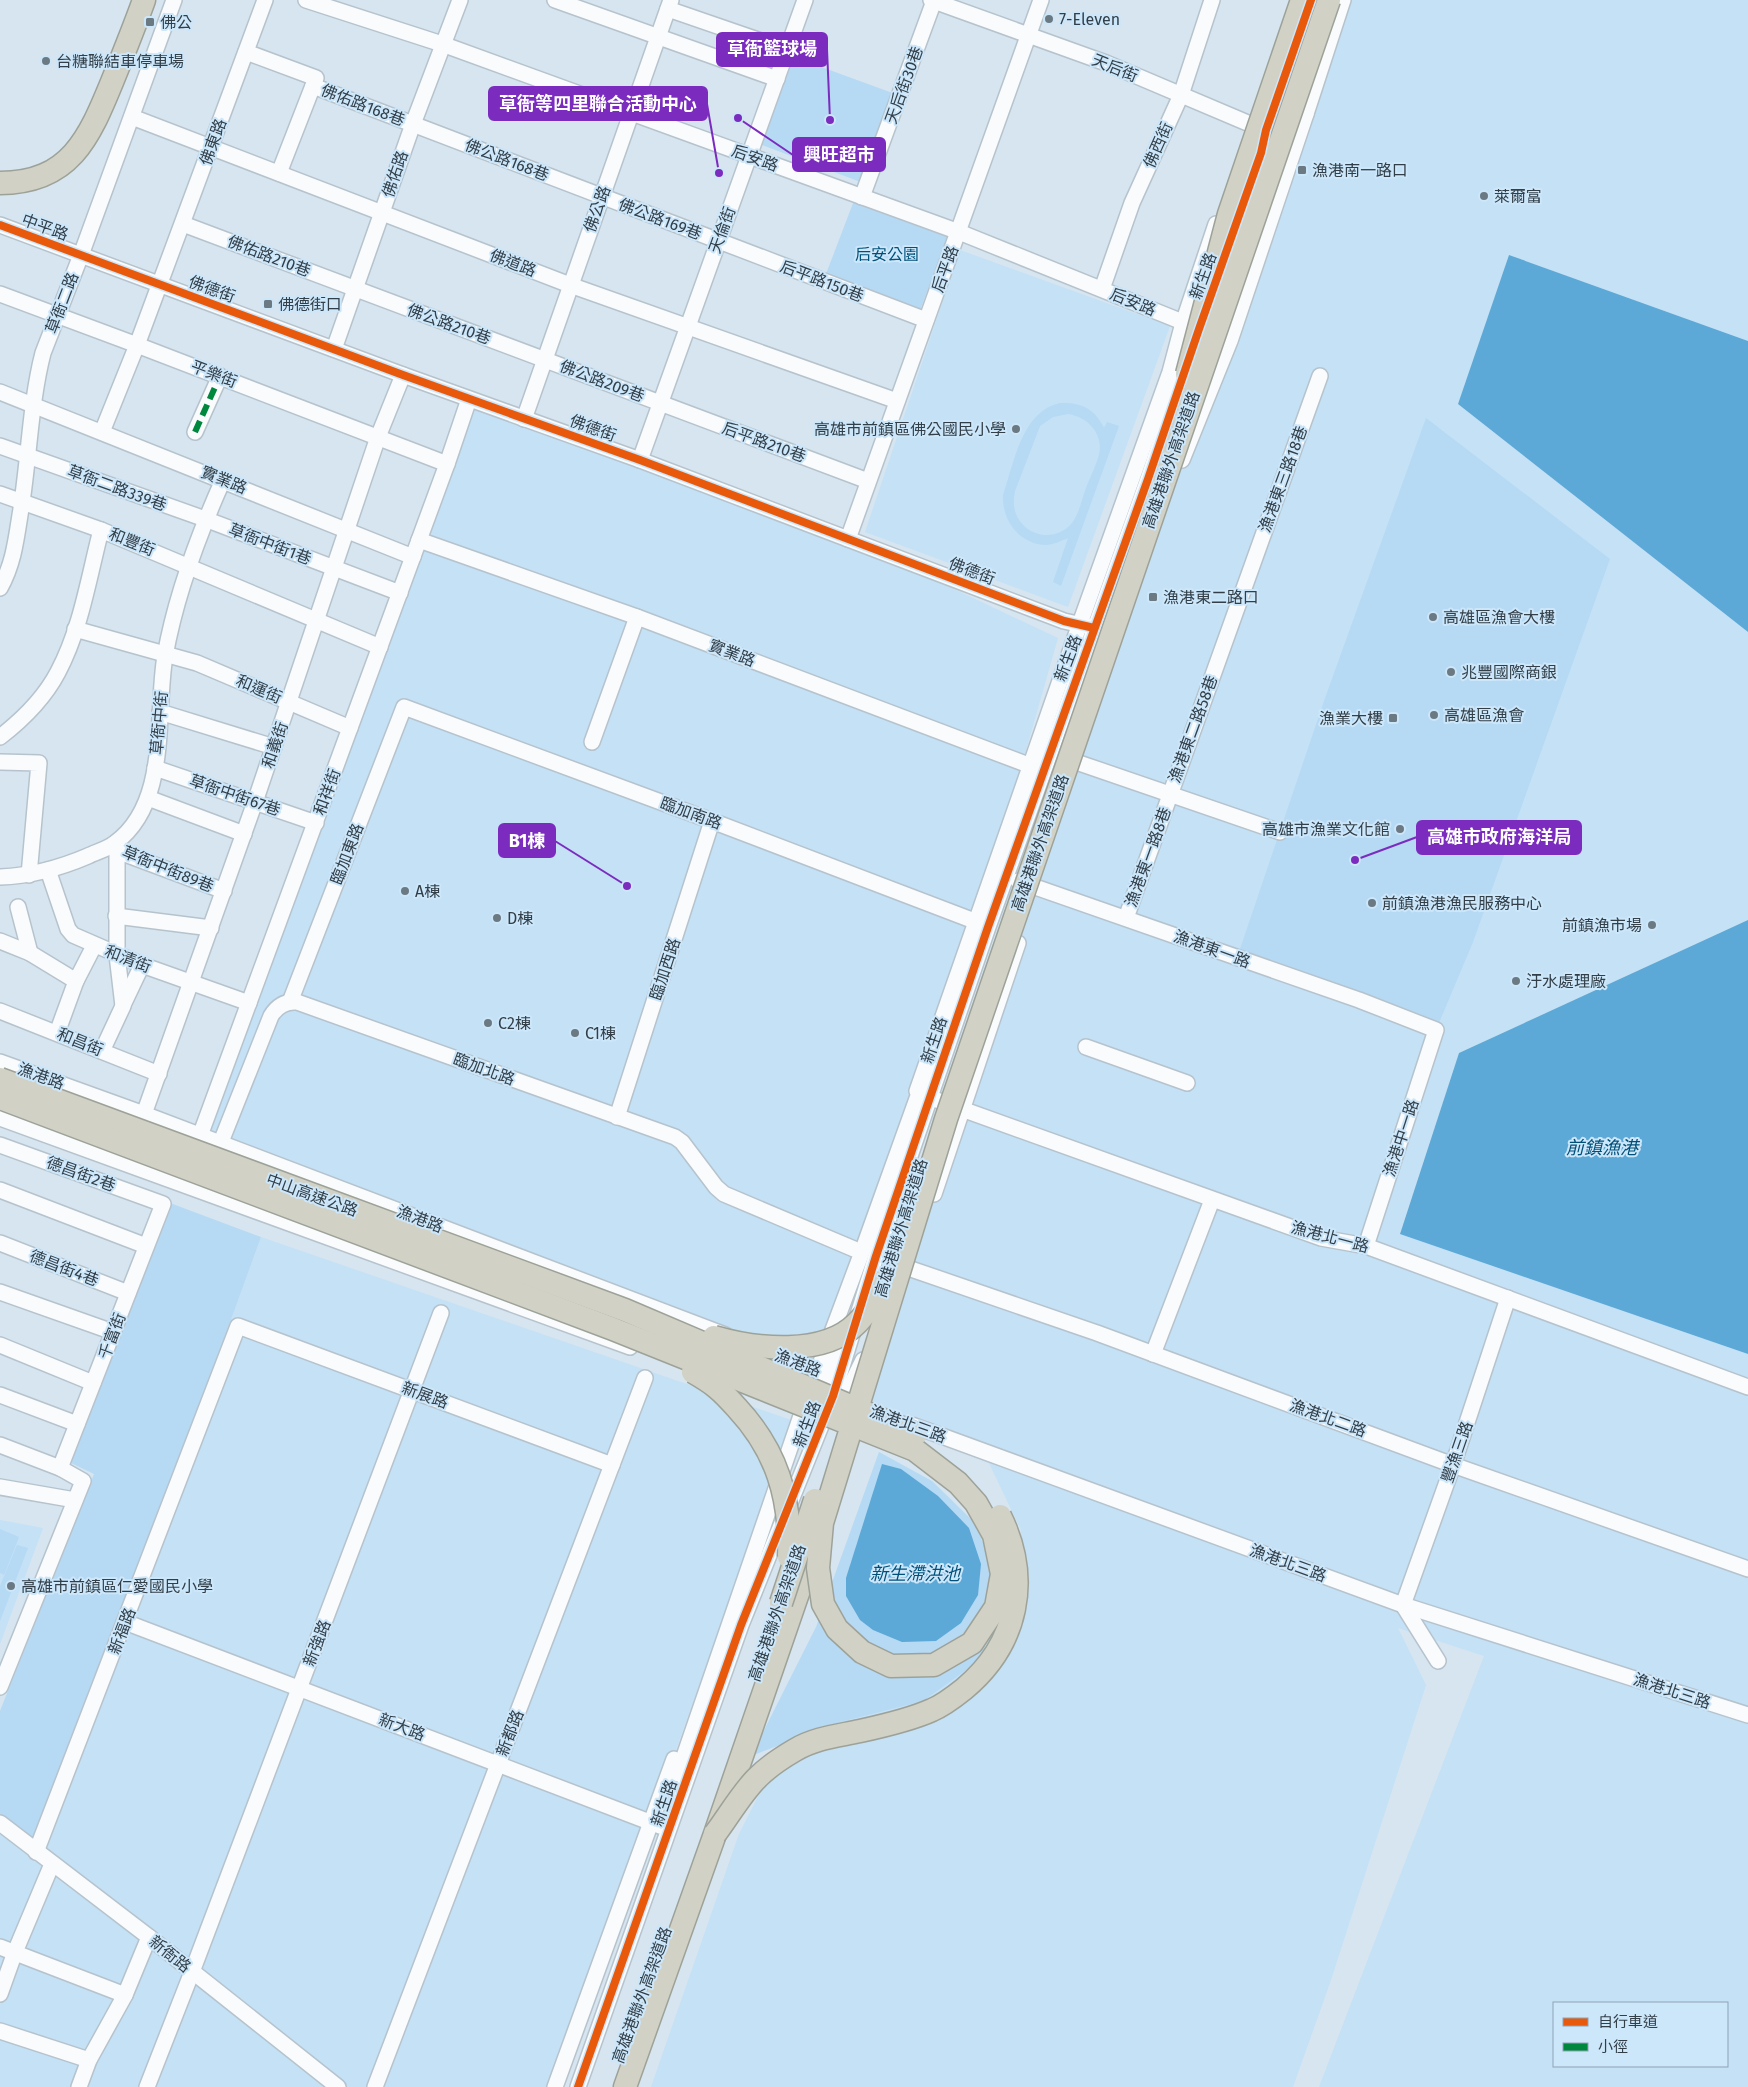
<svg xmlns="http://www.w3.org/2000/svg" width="1748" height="2087" font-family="'Fira Sans','Noto Sans TC',sans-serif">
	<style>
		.built { fill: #c4e1f6; fill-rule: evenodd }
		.green { fill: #b6d9f4; fill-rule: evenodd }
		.water { fill: #5ca8d6 }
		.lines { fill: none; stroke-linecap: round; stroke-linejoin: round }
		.minor-casing { stroke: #b6c3cc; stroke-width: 18 }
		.highway-casing { stroke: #9da299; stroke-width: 25 }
		.minor { stroke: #f9fbfd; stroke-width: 15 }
		.highway { stroke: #d2d1c5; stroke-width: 22 }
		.highway-bridge-casing { stroke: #9da299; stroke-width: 25; stroke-linecap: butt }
		.highway-bridge { stroke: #d2d1c5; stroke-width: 22 }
		.quiet { stroke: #00873e; stroke-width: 6; stroke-dasharray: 12 6; stroke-linecap: butt }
		.cycleway-casing { stroke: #cce6fa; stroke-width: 11 }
		.cycleway { stroke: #e8590c; stroke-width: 8 }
		.poi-dot { fill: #6b7983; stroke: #cce6fa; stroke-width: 2 }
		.labels { text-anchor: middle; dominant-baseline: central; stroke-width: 4; stroke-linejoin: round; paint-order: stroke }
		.poi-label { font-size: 16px; fill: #323f48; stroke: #cce6fa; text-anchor: start }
		.street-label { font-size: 16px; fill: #323f48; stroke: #cce6fa }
		.park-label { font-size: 16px; fill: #005179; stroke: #cce6fa }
		.water-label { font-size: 18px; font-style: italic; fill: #005079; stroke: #cce6fa }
		.leader { fill: none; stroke: #7b2cbf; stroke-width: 2 }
		.callout-dot { fill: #7b2cbf; stroke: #cce6fa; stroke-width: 2 }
		.callout { fill: #7b2cbf; stroke: #7b2cbf; stroke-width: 2 }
		.callout-label { font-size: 18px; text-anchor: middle; font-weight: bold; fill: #fff }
	</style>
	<rect width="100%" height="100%" fill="#d6e5f0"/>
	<g class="built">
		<path d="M1325 0H1748V341L1509 255 1458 404 1748 632V920L1459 1053 1400 1233 1748 1354V2087H1319L1484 1656 1398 1628 1426 1685 1331 1980 1293 2087H651L739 1834 778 1757 1013 1576 1021 1530 989 1463 845 1404ZM1554 2003H1727V2066H1554Z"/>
		<polygon points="960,250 1170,326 1068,607 865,532"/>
		<polygon points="460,403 848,539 1058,638 977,922 817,1370 201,1136 419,540"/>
		<polygon points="261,1237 794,1421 555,2087 0,2087 0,1832 132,1925 40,1845"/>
		<polygon points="0,1520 43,1528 0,1644"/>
	</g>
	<g class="green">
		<polygon points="794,57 898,95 866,184 762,145"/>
		<polygon points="855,198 949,234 920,310 826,274"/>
		<path d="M1060 403C1081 402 1095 409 1104 428L1107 422 1119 426 1061 586 1053 582 1068 538C1060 541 1053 545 1045 545 1019 543 1002 521 1003 495 1014 463 1022 411 1060 403ZM1068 414C1088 417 1104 434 1099 455 1096 466 1090 477 1086 488 1082 499 1079 514 1072 523 1060 538 1038 539 1024 526 1014 516 1012 504 1015 491L1040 426 1053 417Z"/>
		<polygon points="1426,418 1610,559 1473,942 1436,1030 1237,958 1324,701"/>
		<polygon points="170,1203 261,1237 40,1845 0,1817 0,1711 94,1474 69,1462"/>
		<polygon points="879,1452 932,1481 975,1523 997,1577 983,1658 923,1701 840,1722 751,1756 816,1627"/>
		<polygon points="0,1529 19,1537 4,1575 0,1573"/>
		<polygon points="17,1545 28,1548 0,1621 0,1586"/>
	</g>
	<g class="water">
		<polygon points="1509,255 1748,341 1748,632 1458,404"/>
		<polygon points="1748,920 1748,1354 1400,1234 1459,1053"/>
		<polygon points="882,1464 901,1469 938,1496 969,1528 981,1564 978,1595 961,1623 936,1641 902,1642 873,1630 860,1620 846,1596 846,1578"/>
	</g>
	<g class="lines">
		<g class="minor-casing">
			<g id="minor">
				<polyline points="306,0 442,44 959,232 1190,325"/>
				<polyline points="555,0 777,79"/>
				<polyline points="931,0 1106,63 1290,141"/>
				<polyline points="668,9 787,50"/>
				<polyline points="246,52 316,78 279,173"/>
				<polyline points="313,86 926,320"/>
				<polyline points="132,117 570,285 897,401"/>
				<polyline points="1298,121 1306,114 1343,0"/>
				<polyline points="862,197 934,1"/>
				<polyline points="183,224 868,481"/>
				<polyline points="0,225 403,375 640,460 1064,621 1091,627"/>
				<polyline points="1102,289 1132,203 1181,95 1212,0"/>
				<polyline points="0,294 137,345 265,0"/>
				<polyline points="334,349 413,124 460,0"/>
				<polyline points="0,392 413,557"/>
				<polyline points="524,419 671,0"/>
				<polyline points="102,432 137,345 447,464"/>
				<polyline points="195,432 220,376"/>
				<polyline points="0,446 205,519 400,593"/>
				<polyline points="640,460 805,0"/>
				<polyline points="1182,460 1230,341 1306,114"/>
				<polyline points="0,494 101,530 380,647"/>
				<polyline points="848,539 1041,0"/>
				<polyline points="419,540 637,617 1039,769"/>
				<path d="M0 588C13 565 16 541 20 515 29 462 30 403 43 353L81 255 174 0"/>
				<polyline points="75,629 197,663 350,728"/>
				<polyline points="160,712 274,747"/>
				<path d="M0 737C22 720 45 697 58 672 81 629 89 576 101 530"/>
				<polyline points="592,742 637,617"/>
				<polyline points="0,762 39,763 29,875"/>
				<polyline points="1079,763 1280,832"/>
				<polyline points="155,768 316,823"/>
				<polyline points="148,798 244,834"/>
				<polyline points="114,844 117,851 224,891"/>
				<polyline points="48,870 68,929 73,935 142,965 249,1003"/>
				<path d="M0 877C30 876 60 868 88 856 96 852 108 849 115 843 170 803 155 715 165 656 176 594 198 536 223 480"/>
				<polyline points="1018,881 1359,1000 1436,1030 1366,1246"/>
				<polyline points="18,907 30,953"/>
				<polyline points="116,916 211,928"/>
				<polyline points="1126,918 1320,376"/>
				<polyline points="0,941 30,953 76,981 57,1033"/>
				<polyline points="76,981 94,946"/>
				<polyline points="290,1002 404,707 712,821 977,922"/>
				<polyline points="123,1005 142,965"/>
				<polyline points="0,1011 159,1074"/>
				<polyline points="1086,1047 1187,1083"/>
				<polyline points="102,1051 123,1006 117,955 117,851"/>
				<polyline points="0,1062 144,1114 725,1335"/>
				<polyline points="920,1094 1321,1238 1366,1246 1748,1387"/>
				<polyline points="144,1114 255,802 378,437 403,375"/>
				<polyline points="617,1117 712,821"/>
				<polyline points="0,1118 630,1347"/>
				<polyline points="197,1144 447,464 469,399"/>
				<polyline points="0,1145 163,1204 60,1468"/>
				<path d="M217 1152 271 1016C277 1006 285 1001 297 1002L675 1137 682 1142 716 1187 724 1194 854 1249"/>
				<polyline points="0,1190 146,1246"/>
				<polyline points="934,1194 1018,943"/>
				<polyline points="0,1243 128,1293"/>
				<polyline points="908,1268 1097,1333 1453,1465 1748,1569"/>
				<polyline points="0,1292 113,1332"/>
				<polyline points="0,1345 93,1383"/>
				<polyline points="768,1352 826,1373"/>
				<path d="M834 1353C829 1369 817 1390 838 1398"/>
				<polyline points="1153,1354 1212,1200"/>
				<polyline points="0,1395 77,1424"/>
				<polyline points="838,1411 863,1360"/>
				<polyline points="909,1424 1403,1605 1748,1715"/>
				<polyline points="0,1445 60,1468 83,1481 0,1687"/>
				<polyline points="0,1487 75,1500"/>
				<polyline points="125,1622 660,1826"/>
				<polyline points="1438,1661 1403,1605 1453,1465 1508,1298"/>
				<polyline points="678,1774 803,1410 862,1252 919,1093 917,1091 1077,632 1170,372 1183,323 1216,224"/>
				<polyline points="0,1823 149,1937 338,2087"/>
				<polyline points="36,1852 238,1326 612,1465"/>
				<polyline points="0,1947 125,1995"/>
				<polyline points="0,1994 15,1952 52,1864"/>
				<polyline points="0,2031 89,2060"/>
				<polyline points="79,2087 89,2060 125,1995 149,1937"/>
				<polyline points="147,2087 192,1972 441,1313"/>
				<polyline points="375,2087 645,1378"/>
				<polyline points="555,2087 674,1759"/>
				<polyline points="578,2087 741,1625 833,1396 876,1256 988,927 1148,479 1187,363"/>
			</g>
		</g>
		<g class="highway-casing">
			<g id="highway">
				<path d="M0 183C70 183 89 138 112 82 123 55 134 28 144 0"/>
				<polyline points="625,2087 715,1834 817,1538"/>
			</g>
		</g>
		<use href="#minor" class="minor"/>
		<use href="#highway" class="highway"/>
		<g class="highway-bridge-casing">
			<g id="highway-bridge">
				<polyline points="1187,374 1229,214 1302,0"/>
				<polyline points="0,1079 625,1310 916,1434"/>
				<polyline points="0,1098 613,1329 915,1450 958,1483 976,1503 994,1535 1002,1574 996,1607 972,1643 934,1665 891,1666 862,1652 837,1629 823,1604 818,1568 822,1523 946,1119 1329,0"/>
				<path d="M714 1337C755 1349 824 1357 857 1323 870 1310 878 1294 886 1278"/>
				<path d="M693 1372C714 1384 721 1390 737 1408 777 1451 791 1498 789 1557"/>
				<polyline points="781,1603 815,1500"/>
				<path d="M715 1834C728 1817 743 1791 758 1777 768 1767 783 1757 795 1750 815 1738 837 1736 860 1731 883 1726 910 1720 932 1710 944 1705 954 1697 964 1689 1018 1644 1031 1579 1000 1516"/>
			</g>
		</g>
		<use href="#highway-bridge" class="highway-bridge"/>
		<polyline class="quiet" points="195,432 220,376"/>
		<g class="cycleway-casing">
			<g id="cycleway">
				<polyline points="0,225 403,375 640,460 1064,621 1094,628"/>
				<polyline points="578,2087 741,1625 833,1396 876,1256 988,927 1148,479 1199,329 1261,153 1266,130 1311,0"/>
			</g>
		</g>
		<use href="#cycleway" class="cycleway"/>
	</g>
	<g class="poi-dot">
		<circle cx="1049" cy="19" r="5"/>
		<rect x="145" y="17" width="10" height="10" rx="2.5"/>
		<circle cx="46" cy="61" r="5"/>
		<rect x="1297" y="165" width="10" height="10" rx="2.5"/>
		<circle cx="1484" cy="196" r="5"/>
		<rect x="263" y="299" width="10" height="10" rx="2.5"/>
		<circle cx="1016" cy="429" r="5"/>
		<rect x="1148" y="592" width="10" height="10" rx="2.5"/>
		<circle cx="1433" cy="617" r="5"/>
		<circle cx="1451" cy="672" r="5"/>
		<circle cx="1434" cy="715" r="5"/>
		<rect x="1388" y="713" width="10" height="10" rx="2.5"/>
		<circle cx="1400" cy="829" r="5"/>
		<circle cx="405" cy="891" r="5"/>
		<circle cx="1372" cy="903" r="5"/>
		<circle cx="497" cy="918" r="5"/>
		<circle cx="1652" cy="925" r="5"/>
		<circle cx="1516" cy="981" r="5"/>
		<circle cx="488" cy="1023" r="5"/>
		<circle cx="575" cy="1033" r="5"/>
		<circle cx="11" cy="1586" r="5"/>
	</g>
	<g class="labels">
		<g class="poi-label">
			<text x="1059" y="19">7-Eleven</text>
			<text x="160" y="22">佛公</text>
			<text x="56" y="61">台糖聯結車停車場</text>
			<text x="1312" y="170">漁港南一路口</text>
			<text x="1494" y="196">萊爾富</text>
			<text x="278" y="304">佛德街口</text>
			<text x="1006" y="429" text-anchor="end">高雄市前鎮區佛公國民小學</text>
			<text x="1163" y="597">漁港東二路口</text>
			<text x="1443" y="617">高雄區漁會大樓</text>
			<text x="1461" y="672">兆豐國際商銀</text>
			<text x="1444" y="715">高雄區漁會</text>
			<text x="1383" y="718" text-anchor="end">漁業大樓</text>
			<text x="1390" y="829" text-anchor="end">高雄市漁業文化館</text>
			<text x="415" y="891">A棟</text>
			<text x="1382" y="903">前鎮漁港漁民服務中心</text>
			<text x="507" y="918">D棟</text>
			<text x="1642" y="925" text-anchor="end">前鎮漁市場</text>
			<text x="1526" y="981">汙水處理廠</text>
			<text x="498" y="1023">C2棟</text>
			<text x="585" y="1033">C1棟</text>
			<text x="21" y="1586">高雄市前鎮區仁愛國民小學</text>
		</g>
		<g class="street-label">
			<text transform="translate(1115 68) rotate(22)">天后街</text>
			<text transform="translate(904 85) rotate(-70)">天后街30巷</text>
			<text transform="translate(363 105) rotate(21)">佛佑路168巷</text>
			<text transform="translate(213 142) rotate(-70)">佛東路</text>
			<text transform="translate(1158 145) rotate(-66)">佛西街</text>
			<text transform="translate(755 158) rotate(20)">后安路</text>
			<text transform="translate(507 160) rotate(21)">佛公路168巷</text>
			<text transform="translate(395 174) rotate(-71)">佛佑路</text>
			<text transform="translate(597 209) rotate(-70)">佛公路</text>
			<text transform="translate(660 219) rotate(21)">佛公路169巷</text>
			<text transform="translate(45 227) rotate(20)">中平路</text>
			<text transform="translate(722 230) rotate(-70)">天倫街</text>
			<text transform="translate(269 256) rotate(21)">佛佑路210巷</text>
			<text transform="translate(513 263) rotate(21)">佛道路</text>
			<text transform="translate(945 269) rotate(-70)">后平路</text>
			<text transform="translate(1203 276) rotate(-70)">新生路</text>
			<text transform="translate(822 281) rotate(21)">后平路150巷</text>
			<text transform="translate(212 289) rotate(20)">佛德街</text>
			<text transform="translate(1133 302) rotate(22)">后安路</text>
			<text transform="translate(62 303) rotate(-69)">草衙二路</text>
			<text transform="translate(449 324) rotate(20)">佛公路210巷</text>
			<text transform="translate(214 374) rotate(21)">平樂街</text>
			<text transform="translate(602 381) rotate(21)">佛公路209巷</text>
			<text transform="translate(593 428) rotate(20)">佛德街</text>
			<text transform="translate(764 442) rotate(20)">后平路210巷</text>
			<text transform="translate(1171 460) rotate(-71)">高雄港聯外高架道路</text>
			<text transform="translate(1283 479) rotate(-70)">漁港東三路18巷</text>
			<text transform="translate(224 480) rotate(22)">實業路</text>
			<text transform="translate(117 488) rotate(20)">草衙二路339巷</text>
			<text transform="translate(132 542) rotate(22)">和豐街</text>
			<text transform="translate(270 544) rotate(21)">草衙中街1巷</text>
			<text transform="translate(972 571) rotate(21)">佛德街</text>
			<text transform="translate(732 653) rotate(21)">實業路</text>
			<text transform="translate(1068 658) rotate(-69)">新生路</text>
			<text transform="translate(259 689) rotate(23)">和運街</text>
			<text transform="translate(159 723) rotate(-85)">草衙中街</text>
			<text transform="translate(1193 729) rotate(-70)">漁港東二路58巷</text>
			<text transform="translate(275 745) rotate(-71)">和義街</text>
			<text transform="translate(327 792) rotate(-70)">和祥街</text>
			<text transform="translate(235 795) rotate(19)">草衙中街67巷</text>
			<text transform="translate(691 813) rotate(20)">臨加南路</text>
			<text transform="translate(1040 843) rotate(-71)">高雄港聯外高架道路</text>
			<text transform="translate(347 854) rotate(-69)">臨加東路</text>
			<text transform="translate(1148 857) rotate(-70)">漁港東一路8巷</text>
			<text transform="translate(168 869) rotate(22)">草衙中街89巷</text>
			<text transform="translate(1212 949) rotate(20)">漁港東一路</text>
			<text transform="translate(128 959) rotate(21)">和清街</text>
			<text transform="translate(665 969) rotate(-72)">臨加西路</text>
			<text transform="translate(934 1040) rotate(-71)">新生路</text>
			<text transform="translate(80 1042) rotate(22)">和昌街</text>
			<text transform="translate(484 1069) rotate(20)">臨加北路</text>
			<text transform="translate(41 1076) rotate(20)">漁港路</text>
			<text transform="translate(1401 1138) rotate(-72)">漁港中一路</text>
			<text transform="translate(81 1174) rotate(20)">德昌街2巷</text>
			<text transform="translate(312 1195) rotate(20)">中山高速公路</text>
			<text transform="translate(420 1219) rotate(21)">漁港路</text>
			<text transform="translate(901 1228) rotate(-73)">高雄港聯外高架道路</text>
			<text transform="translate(1330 1237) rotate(15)">漁港北一路</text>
			<text transform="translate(64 1268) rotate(21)">德昌街4巷</text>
			<text transform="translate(112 1336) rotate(-69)">千富街</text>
			<text transform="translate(798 1363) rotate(21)">漁港路</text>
			<text transform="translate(425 1395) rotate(20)">新展路</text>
			<text transform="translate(1328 1418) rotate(20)">漁港北二路</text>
			<text transform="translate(807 1424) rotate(-69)">新生路</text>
			<text transform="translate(908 1424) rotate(20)">漁港北三路</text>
			<text transform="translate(1457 1452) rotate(-71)">豐漁三路</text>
			<text transform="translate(1288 1563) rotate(20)">漁港北三路</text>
			<text transform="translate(777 1613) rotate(-71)">高雄港聯外高架道路</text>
			<text transform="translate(122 1631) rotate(-69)">新福路</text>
			<text transform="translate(317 1643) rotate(-69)">新強路</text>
			<text transform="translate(1672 1691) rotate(18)">漁港北三路</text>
			<text transform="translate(402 1727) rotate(21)">新大路</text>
			<text transform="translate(510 1733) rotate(-69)">新都路</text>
			<text transform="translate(664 1803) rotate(-71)">新生路</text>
			<text transform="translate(170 1954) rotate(39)">新衙路</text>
			<text transform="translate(642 1995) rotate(-70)">高雄港聯外高架道路</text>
		</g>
		<g class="park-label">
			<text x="887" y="254">后安公園</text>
		</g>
		<g class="water-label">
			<text x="1602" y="1148">前鎮漁港</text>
			<text x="915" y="1574">新生滯洪池</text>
		</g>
	</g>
	<path class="leader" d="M830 120L827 49M719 173L707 104M738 118L793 155M1355 860L1417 837M627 886L555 841"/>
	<g class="callout-dot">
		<circle cx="830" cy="120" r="5"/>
		<circle cx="719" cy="173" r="5"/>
		<circle cx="738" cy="118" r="5"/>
		<circle cx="1355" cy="860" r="5"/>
		<circle cx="627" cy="886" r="5"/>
	</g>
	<g class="callout">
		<rect x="717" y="33" width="110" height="33" rx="5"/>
		<rect x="489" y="87" width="218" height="33" rx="5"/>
		<rect x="793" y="138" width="92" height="33" rx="5"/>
		<rect x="1417" y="821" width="164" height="33" rx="5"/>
		<rect x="499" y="824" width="56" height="33" rx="5"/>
	</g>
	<g class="callout-label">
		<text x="772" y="55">草衙籃球場</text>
		<text x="598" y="110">草衙等四里聯合活動中心</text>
		<text x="839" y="161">興旺超市</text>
		<text x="1499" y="843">高雄市政府海洋局</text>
		<text x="527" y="847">B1棟</text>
	</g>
	<rect x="1553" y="2002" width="175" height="65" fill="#cce6fa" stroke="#8ea3b3"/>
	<rect x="1563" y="2018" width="25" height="8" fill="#e8590c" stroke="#8ea3b3"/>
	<text x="1598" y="2027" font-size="15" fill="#323f48">自行車道</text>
	<rect x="1563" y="2043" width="25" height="8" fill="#00873e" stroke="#8ea3b3"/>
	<text x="1598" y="2052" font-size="15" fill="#323f48">小徑</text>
</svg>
